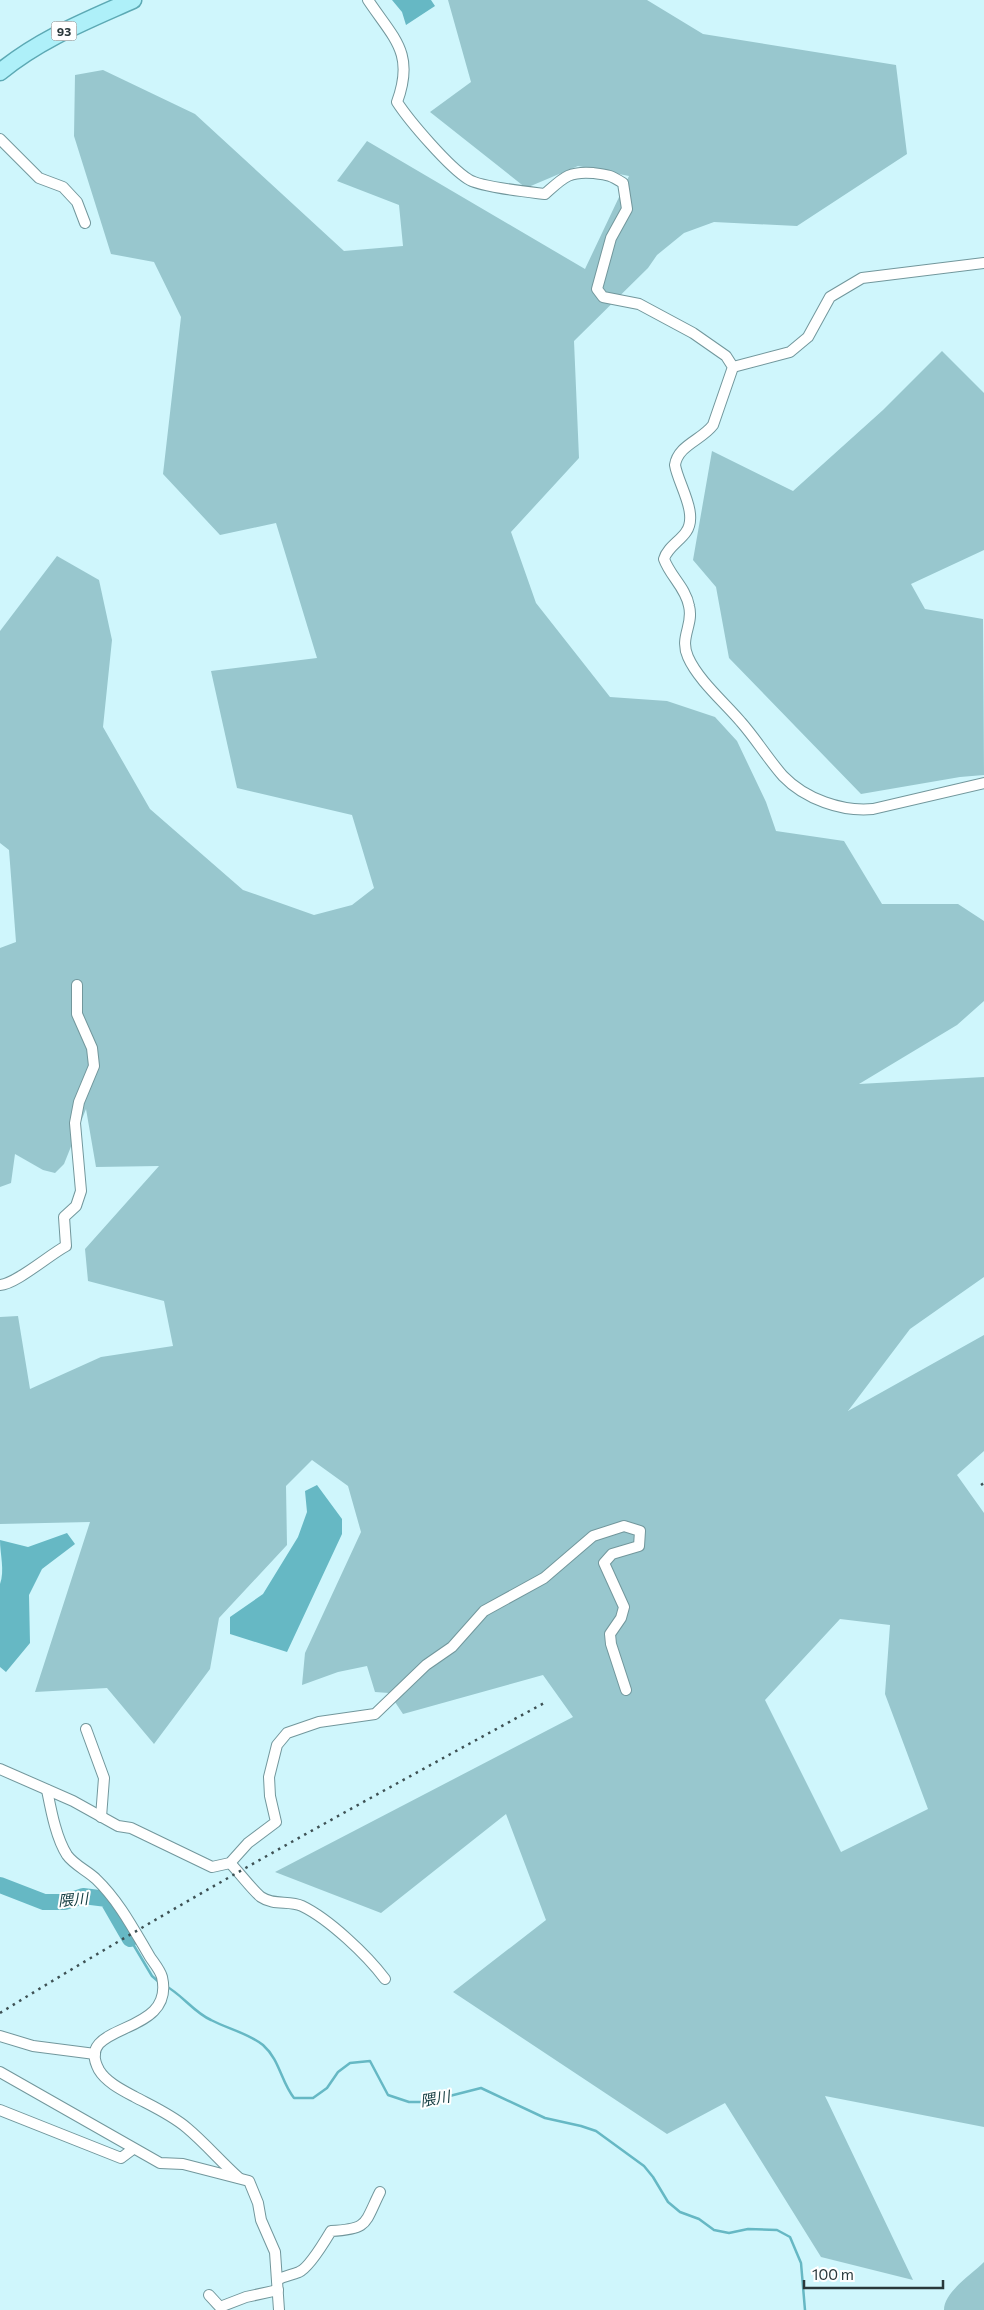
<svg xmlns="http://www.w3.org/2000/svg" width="984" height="2310" font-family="Commissioner,'Noto Sans JP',sans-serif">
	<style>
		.green { fill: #98c7ce; fill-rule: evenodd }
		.water { fill: #66b8c4 }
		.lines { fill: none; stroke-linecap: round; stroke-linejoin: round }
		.stream { stroke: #66b8c4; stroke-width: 2.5 }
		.river { stroke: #66b8c4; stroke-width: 16 }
		.street-casing { stroke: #72979c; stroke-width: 12 }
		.primary-casing { stroke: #5ca9b4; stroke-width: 19 }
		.street { stroke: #fff; stroke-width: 10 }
		.primary { stroke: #aef0f9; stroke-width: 16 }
		.rail { stroke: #3e5154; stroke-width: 2.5; stroke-dasharray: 2.5 5; stroke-linecap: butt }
		.labels { text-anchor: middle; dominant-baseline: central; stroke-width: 4; stroke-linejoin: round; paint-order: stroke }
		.shield { fill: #fff; stroke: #697476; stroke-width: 1 }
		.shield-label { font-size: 12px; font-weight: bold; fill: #29383b }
		.water-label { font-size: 15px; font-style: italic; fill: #184045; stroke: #fff }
	</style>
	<rect width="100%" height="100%" fill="#cff6fc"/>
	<g class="green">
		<path d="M448 0H647L703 34 896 65 907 154 797 226 714 222 684 233 657 255 648 268 574 341 579 458 511 532 536 603 610 697 667 701 715 717 737 741 766 802 776 831 844 841 882 904H958L984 921V1001L957 1025 859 1084 984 1077V1277L910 1329 848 1411 984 1335V1451L957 1475 984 1513V2127L825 2096 913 2280 821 2257 725 2103 667 2134 453 1992 546 1920 506 1814 381 1913 275 1872 573 1717 543 1675 403 1714 389 1693 375 1692 367 1666 338 1672 302 1685 305 1653 361 1532 348 1486 312 1460 286 1486 287 1545 219 1618 210 1669 154 1744 107 1688 35 1692 90 1522 0 1524V1317L18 1316 30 1389 101 1357 173 1346 164 1301 88 1281 85 1249 159 1166 96 1167 86 1109 64 1164 55 1173 43 1170 15 1154 11 1183 0 1187V948L16 942 9 850 0 843V631L57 556 99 580 112 640 103 727 150 809 243 890 314 915 352 905 374 888 352 815 237 788 211 671 317 658 276 523 220 535 163 474 181 317 154 262 111 254 74 136 75 75 103 70 195 114 344 251 403 246 399 205 337 181 367 141 585 269 629 176 578 166 526 188 430 112 471 82ZM840 1619 890 1625 885 1694 928 1809 841 1852 765 1700Z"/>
		<polygon points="942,351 984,393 984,550 911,584 925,609 983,619 984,775 960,777 861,794 729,658 716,587 693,560 712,451 793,491 883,410"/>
		<path d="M984 2262V2310H944C944 2292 972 2274 984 2262Z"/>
	</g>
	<g class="water">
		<polygon points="392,0 431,0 435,6 406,25 402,12"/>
		<polygon points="317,1485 342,1519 342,1534 287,1652 230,1634 230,1617 263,1594 298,1537 307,1512 305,1491"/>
		<path d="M67 1533 75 1544 42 1569 29 1595 30 1643 6 1672 0 1667V1584C5 1571 0 1554 0 1540L28 1547Z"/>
	</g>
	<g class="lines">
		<g class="stream">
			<polyline points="130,1939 152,1976 160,1983"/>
			<path d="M164 1985C182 1994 193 2012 211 2020 228 2029 248 2033 263 2045 280 2060 281 2082 294 2098H313L327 2088 338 2072 350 2063 370 2061 388 2095 409 2102H426L481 2088 545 2118 581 2126 596 2131 644 2166 653 2177 668 2202 680 2212 699 2219 714 2230 729 2233 748 2229 777 2230 790 2237 801 2263 805 2310"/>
		</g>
		<polyline class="river" points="0,1885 44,1902 65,1902 83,1896 107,1899 130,1939"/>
		<g class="street-casing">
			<g id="street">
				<path d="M368 0C394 39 415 53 397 102 410 122 449 167 468 179 479 187 529 192 545 194 563 178 568 171 593 173 609 175 610 175 623 183L627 209 611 238 597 289 603 297 639 304 693 333 726 356 733 367 713 425C702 440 678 445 675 465 678 484 699 514 686 532 680 541 667 548 664 559 670 576 686 588 689 606 694 625 679 637 688 657 698 680 725 703 741 722 756 739 768 759 783 776 805 799 842 812 873 809L984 783"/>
				<polyline points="0,139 39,178 63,187 77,202 85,223"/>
				<polyline points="733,367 790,352 808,337 830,297 862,278 984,263"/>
				<path d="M0 1285C16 1284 49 1255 66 1246L64 1217 76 1206 81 1191 75 1123 79 1102 94 1066 92 1048 77 1014V985"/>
				<polyline points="86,1729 104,1778 101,1817"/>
				<polyline points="0,1769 73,1801 118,1826 131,1828 212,1867 230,1863 248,1843 276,1822 270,1796 269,1777 277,1745 287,1733 319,1722 375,1714 426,1665 452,1647 484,1611 544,1578 593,1536 624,1526 640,1531 639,1546 612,1554 604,1563 624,1607 621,1618 610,1634 611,1644 626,1690"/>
				<path d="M47 1790C51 1810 56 1838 67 1855 74 1865 88 1871 96 1879 119 1901 134 1930 150 1957 154 1963 160 1970 162 1977 176 2038 72 2021 99 2070 106 2082 122 2090 135 2097 152 2106 172 2115 187 2128 205 2143 221 2162 239 2178"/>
				<path d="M230 1863C238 1871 254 1892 261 1897 274 1906 289 1900 302 1906 329 1919 367 1955 385 1979"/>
				<polyline points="0,2036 33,2046 95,2054"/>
				<polyline points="0,2072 160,2163 183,2164 249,2181 258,2203 261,2220 275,2252 279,2310"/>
				<polyline points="0,2110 121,2158 133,2149"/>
				<path d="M277 2280C284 2276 292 2275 299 2272 309 2268 325 2241 331 2231 369 2229 364 2224 380 2192"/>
				<polyline points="209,2295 220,2307 246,2297 278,2290"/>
			</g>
		</g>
		<g class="primary-casing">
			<path id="primary" d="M0 72C40 39 86 21 133 0"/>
		</g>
		<use href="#street" class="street"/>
		<use href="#primary" class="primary"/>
		<g class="rail">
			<polyline points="981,1485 984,1483"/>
			<path d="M0 2013C178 1903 362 1802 546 1702"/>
		</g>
	</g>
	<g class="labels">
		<rect class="shield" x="51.5" y="21.5" width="25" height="19" rx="4"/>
		<g class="shield-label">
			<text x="64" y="31">93</text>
		</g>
		<g class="water-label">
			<text transform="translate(73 1899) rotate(-5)">隈川</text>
			<text transform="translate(435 2098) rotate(-10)">隈川</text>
		</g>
	</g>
	<path d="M804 2280v8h139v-8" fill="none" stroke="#29383b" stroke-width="2.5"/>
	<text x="812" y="2280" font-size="15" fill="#29383b" stroke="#ffffff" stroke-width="4" paint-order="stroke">100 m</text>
</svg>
